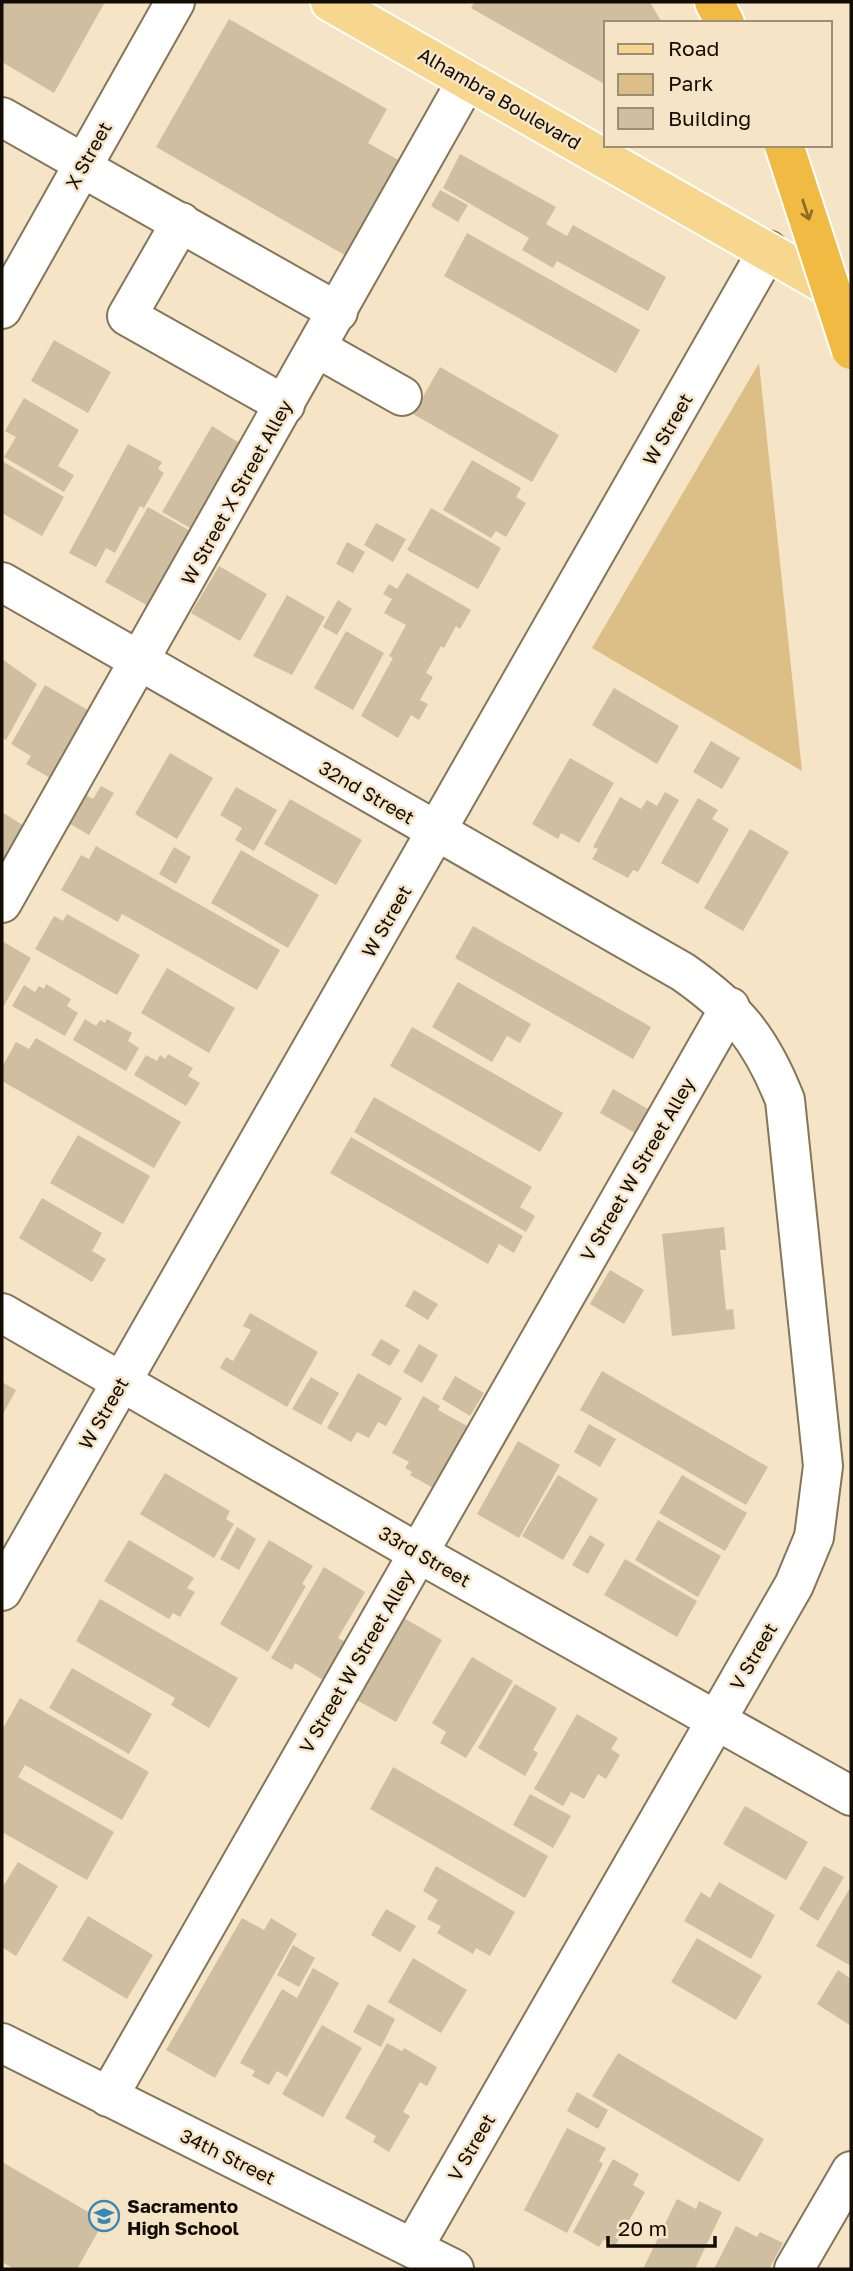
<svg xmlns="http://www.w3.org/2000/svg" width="853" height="2271" font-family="'Golos Text',sans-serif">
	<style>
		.green { fill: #dcbf87 }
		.building { fill: #cfbfa0 }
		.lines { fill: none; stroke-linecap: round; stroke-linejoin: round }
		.minor-casing { stroke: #85765a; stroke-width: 42 }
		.major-casing { stroke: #fff; stroke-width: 42 }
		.highway-casing { stroke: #fff; stroke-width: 42 }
		.minor { stroke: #fff; stroke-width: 38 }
		.major { stroke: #f7d68e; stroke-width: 38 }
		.highway { stroke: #f1bb43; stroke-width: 38 }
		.highway-bridge-casing { stroke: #fff; stroke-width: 42; stroke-linecap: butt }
		.highway-bridge { stroke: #f1bb43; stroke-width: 38 }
		.oneway { stroke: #8d6c26 }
		.labels { text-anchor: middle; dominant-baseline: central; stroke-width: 5; stroke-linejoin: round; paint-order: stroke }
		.street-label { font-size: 19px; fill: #120c03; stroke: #f5e4c5 }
		.poi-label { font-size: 19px; font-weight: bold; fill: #120c03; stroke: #f5e4c5; text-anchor: start }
	</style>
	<rect width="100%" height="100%" fill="#f5e4c5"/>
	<polygon class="green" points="759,363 802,771 592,648"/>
	<g class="building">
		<polygon points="2,2 105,2 54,93 2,62"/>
		<polygon points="475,2 650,2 662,23 606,23 606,85 471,8"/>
		<polygon points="229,19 387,109 368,143 402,162 348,257 156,147"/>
		<polygon points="460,154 556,207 546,224 567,236 573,225 666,277 648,311 557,261 553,268 522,250 529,238 443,188"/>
		<polygon points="440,190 468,205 458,222 431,206"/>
		<polygon points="467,233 640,330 616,373 444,276"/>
		<polygon points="54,340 111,372 88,413 31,381"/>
		<polygon points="440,367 559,435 532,482 413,414"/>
		<polygon points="24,398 79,430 58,466 74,475 64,492 4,457 16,437 5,431"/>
		<polygon points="212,426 241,444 192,529 162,512"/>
		<polygon points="128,444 162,462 158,469 164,473 144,508 140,506 115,553 106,548 96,567 69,553"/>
		<polygon points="472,460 521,488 516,497 526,503 506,537 496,531 491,538 443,510"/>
		<polygon points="2,461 64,497 42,536 2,513"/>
		<polygon points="148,507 192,532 150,607 105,582"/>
		<polygon points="431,508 501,548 478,589 407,550"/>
		<polygon points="376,523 406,539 393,562 364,545"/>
		<polygon points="347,542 365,552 353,573 336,564"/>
		<polygon points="219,566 267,594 240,641 191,613"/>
		<polygon points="407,573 471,610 460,629 456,626 444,648 441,646 426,673 433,677 420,700 428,704 419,720 411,715 398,738 361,716 393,658 389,656 406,625 384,613 392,599 383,594 389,584 397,589"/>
		<polygon points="287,595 325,617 292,675 253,656"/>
		<polygon points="338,600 352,609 337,635 323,627"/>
		<polygon points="346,631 384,653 353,710 314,688"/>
		<polygon points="2,659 37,684 6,740 2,738"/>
		<polygon points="45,685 91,712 52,779 26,764 31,756 11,744"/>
		<polygon points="614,688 679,726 657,764 592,725"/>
		<polygon points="711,741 740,758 722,789 693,772"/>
		<polygon points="170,753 213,778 177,839 135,814"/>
		<polygon points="570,758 614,783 579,843 561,833 558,839 532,824"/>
		<polygon points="101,786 114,793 89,835 65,821 81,792 93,799"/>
		<polygon points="236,787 277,810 254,851 235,840 242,828 220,815"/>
		<polygon points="665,792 679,800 638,872 633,870 628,878 592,859 598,849 593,847 620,797 641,809 647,800 657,806"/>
		<polygon points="698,798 718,810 712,819 729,829 698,884 661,863"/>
		<polygon points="290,799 362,840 336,885 264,844"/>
		<polygon points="2,812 24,826 2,864"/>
		<polygon points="750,829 789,852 743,931 704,908"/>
		<polygon points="96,846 280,950 257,990 122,914 118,922 61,890 81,855 89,859"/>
		<polygon points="174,847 191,857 176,884 159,874"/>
		<polygon points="241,850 319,895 288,948 211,903"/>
		<polygon points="67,914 140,955 117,995 35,949 54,916 63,921"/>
		<polygon points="473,926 651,1027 633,1059 455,958"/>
		<polygon points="2,941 31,958 2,1009"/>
		<polygon points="167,968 235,1008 209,1053 141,1013"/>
		<polygon points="458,982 531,1024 520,1043 507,1036 492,1062 432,1027"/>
		<polygon points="46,984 71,999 67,1006 78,1013 65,1036 12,1006 24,985 35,992 39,986 44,989"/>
		<polygon points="85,1019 96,1026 100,1020 105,1023 107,1019 132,1033 128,1041 139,1048 126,1071 73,1040"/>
		<polygon points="412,1027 563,1113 540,1152 390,1066"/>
		<polygon points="36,1038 181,1122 154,1168 2,1081 2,1067 16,1042 29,1049"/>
		<polygon points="168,1054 193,1068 188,1076 200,1083 186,1106 134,1075 146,1055 157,1061 160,1055 165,1059"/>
		<polygon points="613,1089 648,1109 635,1133 600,1113"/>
		<polygon points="374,1097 532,1187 520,1207 535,1216 526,1232 354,1132"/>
		<polygon points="78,1135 150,1176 123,1224 50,1183"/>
		<polygon points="351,1137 523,1236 514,1253 499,1244 488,1264 330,1173"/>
		<polygon points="42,1198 102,1233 92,1251 106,1259 92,1282 19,1238"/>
		<polygon points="724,1227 726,1250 720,1250 726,1310 733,1309 735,1329 672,1336 662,1234"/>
		<polygon points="610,1270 644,1290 624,1324 590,1304"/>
		<polygon points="414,1290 438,1304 428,1320 405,1306"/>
		<polygon points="250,1313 318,1352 287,1407 220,1368 226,1357 233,1361 251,1330 243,1326"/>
		<polygon points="381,1339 400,1350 390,1366 371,1355"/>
		<polygon points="419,1344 438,1355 422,1383 403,1372"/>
		<polygon points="602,1371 768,1467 746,1505 580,1410"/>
		<polygon points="358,1373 402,1398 386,1426 378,1422 369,1438 357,1432 351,1442 327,1428"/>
		<polygon points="455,1376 484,1393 470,1416 442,1399"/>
		<polygon points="311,1377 339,1393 321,1425 292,1409"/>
		<polygon points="2,1382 16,1390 2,1416"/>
		<polygon points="423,1396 440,1406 438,1410 469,1427 435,1489 410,1475 412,1472 405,1468 409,1462 392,1453"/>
		<polygon points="589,1424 616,1439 600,1467 574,1452"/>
		<polygon points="518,1441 560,1465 519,1538 477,1514"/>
		<polygon points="165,1473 230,1511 226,1519 234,1524 214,1558 140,1514"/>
		<polygon points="558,1475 598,1499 563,1560 522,1536"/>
		<polygon points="682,1475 747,1513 725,1551 659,1513"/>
		<polygon points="658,1520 721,1556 698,1597 635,1560"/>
		<polygon points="237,1527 256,1539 239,1570 220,1559"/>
		<polygon points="590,1535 605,1544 588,1574 572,1565"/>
		<polygon points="129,1540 194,1578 187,1588 195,1592 180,1617 173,1613 169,1619 104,1581"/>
		<polygon points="269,1540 313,1566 302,1584 306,1586 268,1652 220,1624"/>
		<polygon points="625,1559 697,1601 677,1637 604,1595"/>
		<polygon points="324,1567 365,1592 338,1638 346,1642 323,1680 295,1663 292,1670 271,1658"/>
		<polygon points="100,1599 238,1678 209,1728 171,1705 175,1698 76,1641"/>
		<polygon points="402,1617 442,1640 396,1722 355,1699"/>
		<polygon points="472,1657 513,1681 466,1758 440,1743 446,1732 432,1723"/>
		<polygon points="72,1668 152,1714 129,1754 49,1708"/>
		<polygon points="515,1684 557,1708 533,1750 538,1753 525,1776 478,1748"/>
		<polygon points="20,1698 149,1772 122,1820 25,1765 18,1777 114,1832 87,1880 2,1832 2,1730"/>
		<polygon points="577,1714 618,1738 611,1749 620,1755 606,1779 598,1774 584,1799 571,1792 563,1806 534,1789"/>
		<polygon points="393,1767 548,1856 525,1898 370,1809"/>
		<polygon points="530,1794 571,1816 553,1848 513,1825"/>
		<polygon points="745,1806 808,1842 786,1880 723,1844"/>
		<polygon points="18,1862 58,1886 16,1956 2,1947 2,1888"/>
		<polygon points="436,1866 515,1912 490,1956 476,1948 473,1954 437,1933 441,1926 427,1919 438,1900 423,1891"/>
		<polygon points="824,1866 844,1877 818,1921 799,1909"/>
		<polygon points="719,1882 775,1915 751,1959 684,1921 701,1892 710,1898"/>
		<polygon points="851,1886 851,1966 816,1946"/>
		<polygon points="386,1909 416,1926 400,1952 371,1935"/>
		<polygon points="88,1916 153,1955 127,1999 62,1960"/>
		<polygon points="242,1918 264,1930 271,1918 297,1934 215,2078 166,2050"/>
		<polygon points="697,1938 762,1976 736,2020 671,1982"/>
		<polygon points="293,1945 315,1958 299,1987 277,1975"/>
		<polygon points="413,1958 467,1990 441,2033 388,2002"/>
		<polygon points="313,1968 339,1983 287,2077 277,2071 269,2085 252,2076 255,2071 240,2063 282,1989 297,1998"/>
		<polygon points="838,1970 851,1979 851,2026 817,2004"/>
		<polygon points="368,2004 395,2019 381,2047 353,2032"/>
		<polygon points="322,2025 362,2048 323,2117 282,2094"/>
		<polygon points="387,2043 402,2051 404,2048 437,2067 427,2086 420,2082 403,2112 410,2116 389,2152 373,2142 376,2136 345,2118"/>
		<polygon points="618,2053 764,2139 739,2182 592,2096"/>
		<polygon points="577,2092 608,2110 598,2129 567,2111"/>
		<polygon points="567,2128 606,2148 599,2161 603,2164 567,2233 524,2210"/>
		<polygon points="613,2159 639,2174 633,2185 645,2192 615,2246 604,2239 599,2247 573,2232"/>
		<polygon points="2,2162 104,2221 77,2269 14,2269 2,2262"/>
		<polygon points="677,2199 696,2209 699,2201 722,2212 695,2269 643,2269"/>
		<polygon points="736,2226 757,2237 760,2232 783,2243 769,2269 714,2269"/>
	</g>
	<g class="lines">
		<g class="minor-casing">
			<g id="minor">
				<polyline points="2,117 83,163"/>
				<polyline points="81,167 338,312"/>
				<polyline points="181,222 127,316 285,405"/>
				<polyline points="2,309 175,2"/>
				<polyline points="317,348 402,396"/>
				<path d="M2 582 683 972C736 1009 761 1039 785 1100L823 1466 814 1537 794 1585 413 2248"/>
				<polyline points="2,903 467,80"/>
				<polyline points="2,1313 418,1553 851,1796"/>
				<polyline points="2,1591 768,250"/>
				<polyline points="2,2043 454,2269"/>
				<polyline points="108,2097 730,1007"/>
				<polyline points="794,2269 851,2171"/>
			</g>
		</g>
		<g class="major-casing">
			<polyline id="major" points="330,2 849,298"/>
		</g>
		<g class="highway-casing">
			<polyline id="highway" points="714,2 725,23"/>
		</g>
		<use href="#minor" class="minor"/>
		<use href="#major" class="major"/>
		<use href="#highway" class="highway"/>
		<g class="highway-bridge-casing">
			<polyline id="highway-bridge" points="784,145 851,350"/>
		</g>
		<use href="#highway-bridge" class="highway-bridge"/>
	</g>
	<defs><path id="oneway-shaft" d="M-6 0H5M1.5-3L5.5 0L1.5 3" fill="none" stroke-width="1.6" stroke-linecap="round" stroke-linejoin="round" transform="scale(1.75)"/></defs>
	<use class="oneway" href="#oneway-shaft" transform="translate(806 210) rotate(72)"/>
	<defs>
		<g id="school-ring" transform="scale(1.575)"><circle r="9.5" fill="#f5e4c5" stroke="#3688b9" stroke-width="1.5"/><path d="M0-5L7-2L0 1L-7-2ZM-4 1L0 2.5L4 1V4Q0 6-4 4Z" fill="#3688b9"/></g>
	</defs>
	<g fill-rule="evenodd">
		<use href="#school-ring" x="104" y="2216"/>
	</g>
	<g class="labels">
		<g class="street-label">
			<text transform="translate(500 98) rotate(30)">Alhambra Boulevard</text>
			<text transform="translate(88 155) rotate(-61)">X Street</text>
			<text transform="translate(667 429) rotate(-60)">W Street</text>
			<text transform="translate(236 492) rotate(-61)">W Street X Street Alley</text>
			<text transform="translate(367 792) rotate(30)">32nd Street</text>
			<text transform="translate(386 921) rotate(-60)">W Street</text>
			<text transform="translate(637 1169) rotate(-60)">V Street W Street Alley</text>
			<text transform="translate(103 1413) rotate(-60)">W Street</text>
			<text transform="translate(425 1556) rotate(30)">33rd Street</text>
			<text transform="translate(753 1656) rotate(-60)">V Street</text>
			<text transform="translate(356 1661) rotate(-60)">V Street W Street Alley</text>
			<text transform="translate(471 2147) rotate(-60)">V Street</text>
			<text transform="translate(228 2156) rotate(26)">34th Street</text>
		</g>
		<g class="poi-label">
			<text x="127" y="2205">Sacramento<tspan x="127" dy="22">High School</tspan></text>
		</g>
	</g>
	<rect width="853" height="2271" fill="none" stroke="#120c03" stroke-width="7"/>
	<rect x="604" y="21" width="228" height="126" fill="#f5e4c5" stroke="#9a8e77" stroke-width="2"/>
	<rect x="618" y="44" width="35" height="10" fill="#f7d68e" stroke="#9a8e77" stroke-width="2"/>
	<text x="668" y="56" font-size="21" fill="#120c03">Road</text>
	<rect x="618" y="74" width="35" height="21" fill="#dcbf87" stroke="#9a8e77" stroke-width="2"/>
	<text x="668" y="91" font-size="21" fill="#120c03">Park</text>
	<rect x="618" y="108" width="35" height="21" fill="#cfbfa0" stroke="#9a8e77" stroke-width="2"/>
	<text x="668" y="126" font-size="21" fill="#120c03">Building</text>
	<path d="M608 2236v10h107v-10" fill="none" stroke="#120c03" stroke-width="3.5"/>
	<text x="618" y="2236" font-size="21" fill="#120c03" stroke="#f5e4c5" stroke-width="5" paint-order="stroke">20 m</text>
</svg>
